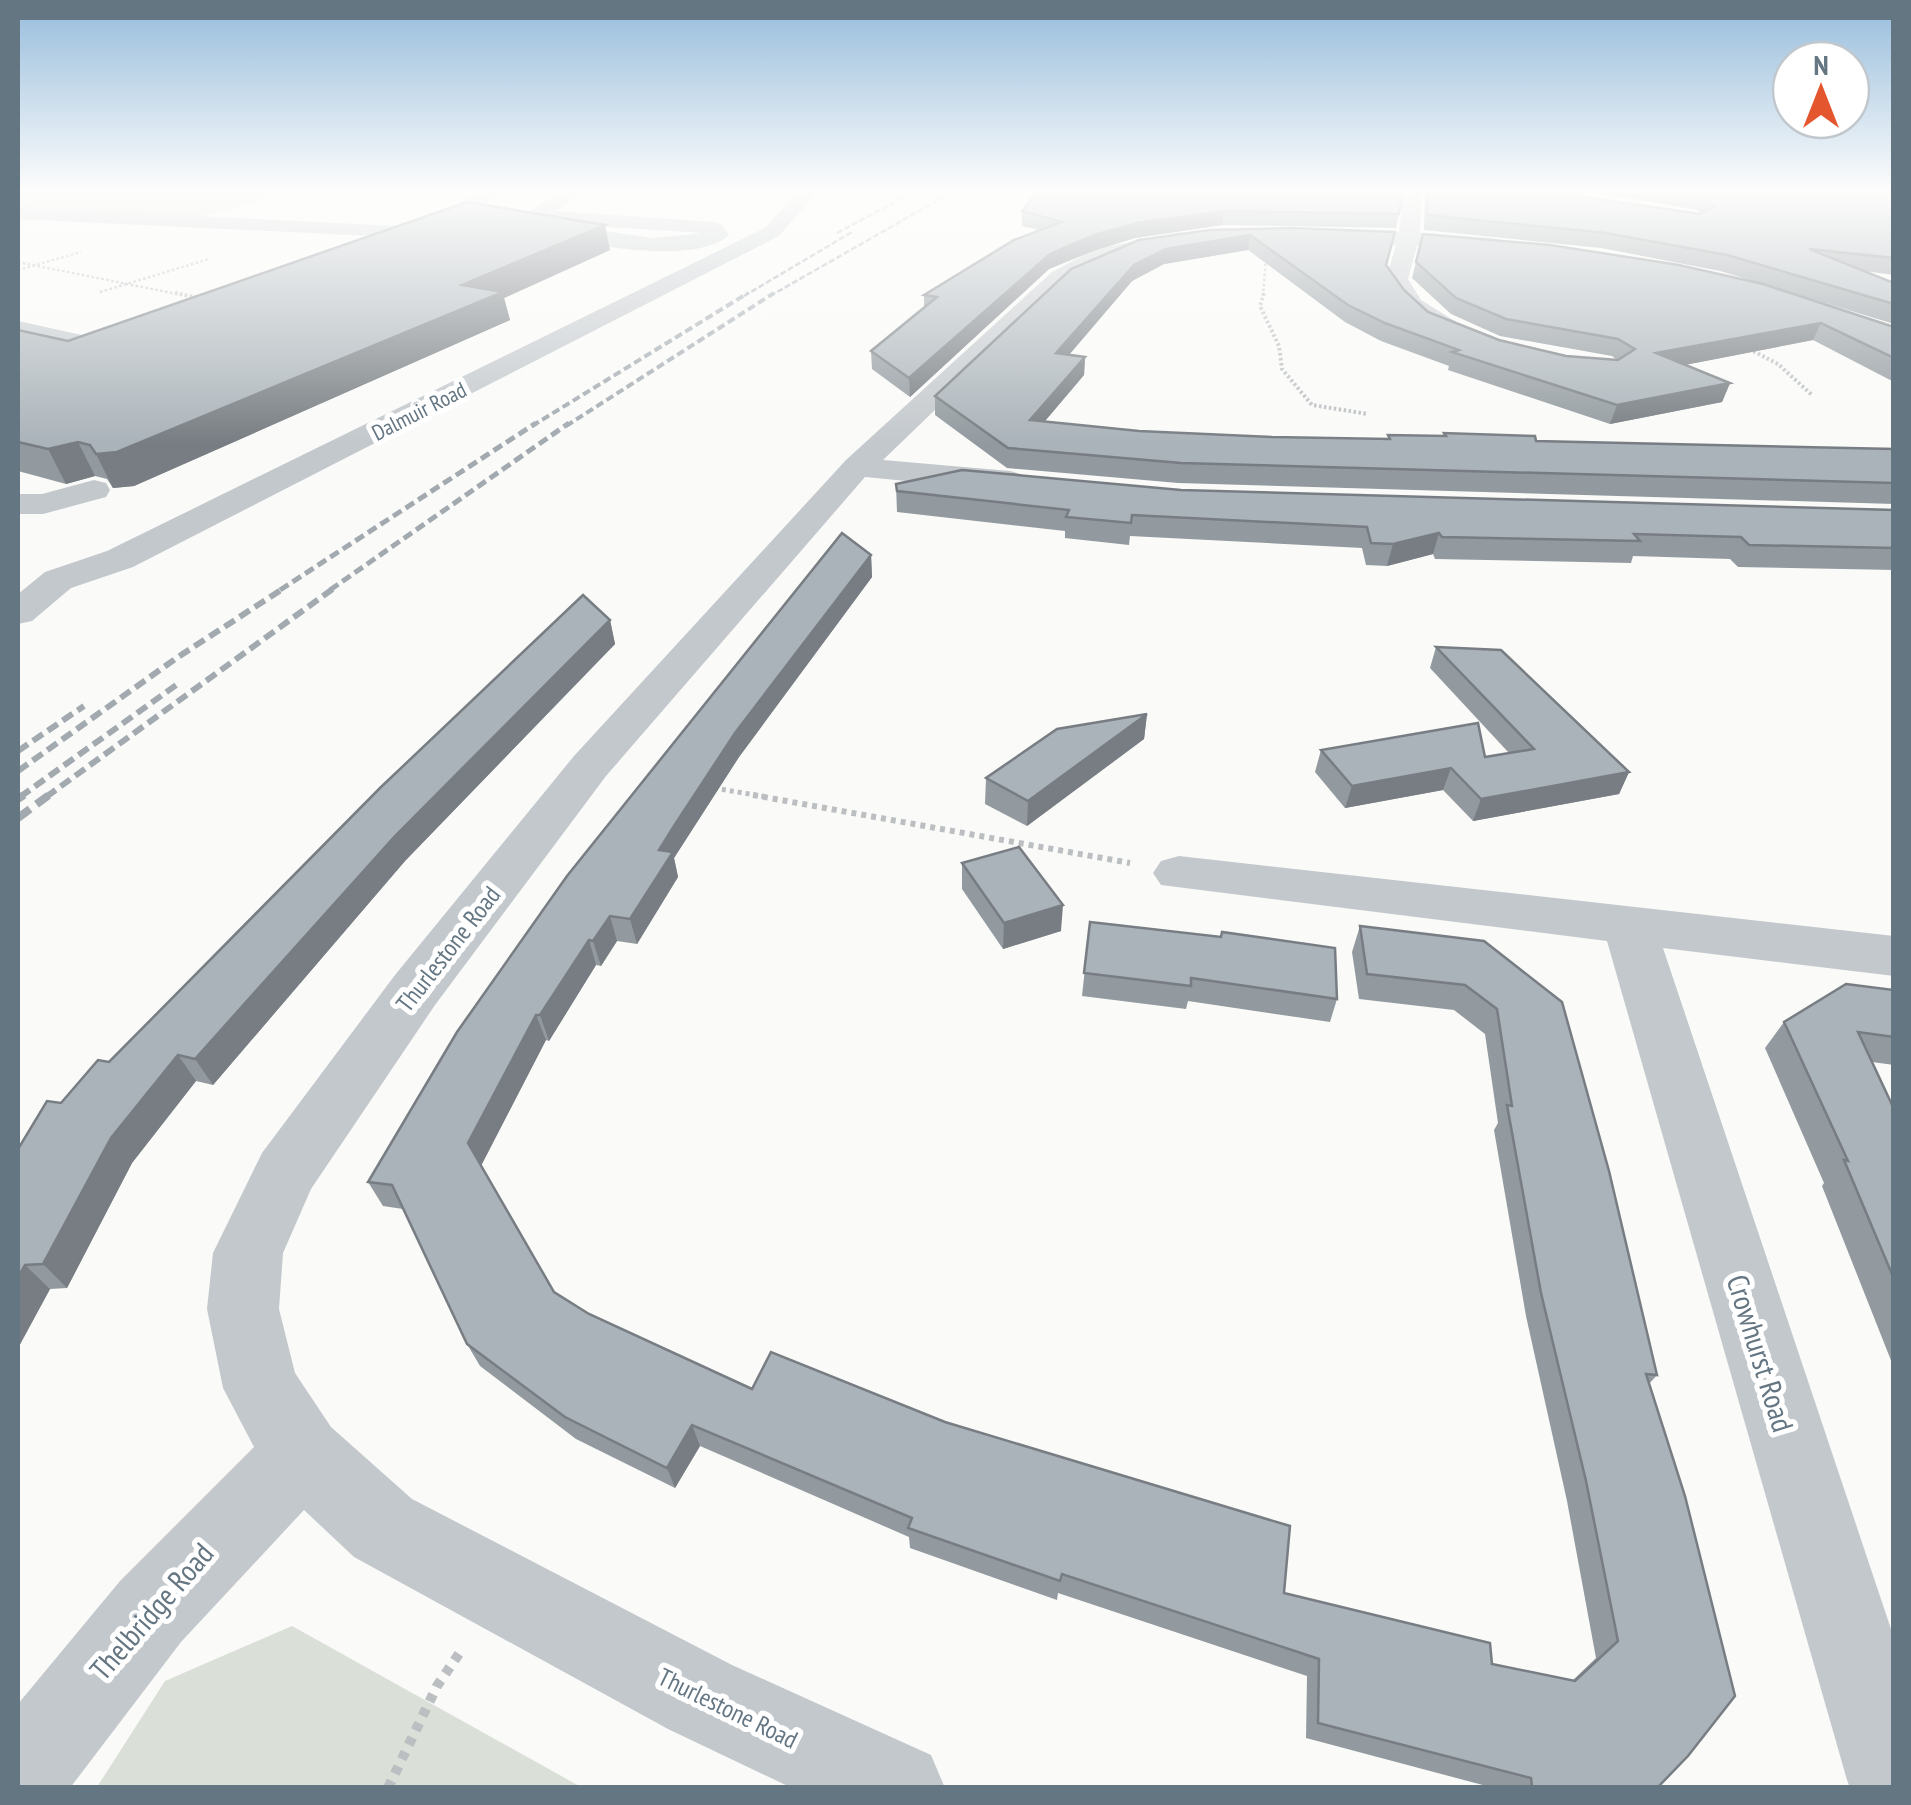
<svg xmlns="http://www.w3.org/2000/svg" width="1911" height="1805" font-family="'PT Sans Narrow',sans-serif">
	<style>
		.green { fill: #dadfd7 }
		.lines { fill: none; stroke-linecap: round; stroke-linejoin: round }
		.path-far4 { stroke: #bbbfc2; stroke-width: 2.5; stroke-dasharray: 2.5 2.5; stroke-linecap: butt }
		.path-far3 { stroke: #bbbfc2; stroke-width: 4; stroke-dasharray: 2.5 2.5; stroke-linecap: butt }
		.path-far2 { stroke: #bbbfc2; stroke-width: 5; stroke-dasharray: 4 4; stroke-linecap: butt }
		.path-far1 { stroke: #bbbfc2; stroke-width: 6; stroke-dasharray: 5 5; stroke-linecap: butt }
		.path { stroke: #bbbfc2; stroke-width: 10; stroke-dasharray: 8 8; stroke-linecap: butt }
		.minor { fill: #c3c8cc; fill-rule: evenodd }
		.rail-far4 { stroke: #a2aab0; stroke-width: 2.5; stroke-dasharray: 6 2.5; stroke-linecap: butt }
		.rail-far3 { stroke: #a2aab0; stroke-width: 4; stroke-dasharray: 8 4; stroke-linecap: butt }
		.rail-far2 { stroke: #a2aab0; stroke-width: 5; stroke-dasharray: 10 5; stroke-linecap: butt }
		.rail-far1 { stroke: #a2aab0; stroke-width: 6; stroke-dasharray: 12 6; stroke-linecap: butt }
		.rail { stroke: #a2aab0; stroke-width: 8; stroke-dasharray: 15 8; stroke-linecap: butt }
		.wall { fill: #929a9f }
		.shaded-wall { fill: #777d82 }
		.building { fill: #aab3b9; stroke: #777d82; stroke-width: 2.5 }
		.labels { text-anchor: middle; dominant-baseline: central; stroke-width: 10; stroke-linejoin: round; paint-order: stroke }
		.far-street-label { font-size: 22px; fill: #657683; stroke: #fff }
		.street-label { font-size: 25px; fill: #657683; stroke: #fff }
		.near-street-label { font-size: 30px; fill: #657683; stroke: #fff }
	</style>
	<rect width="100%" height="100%" fill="#fafaf8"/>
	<g class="green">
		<polygon points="18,191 292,191 187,221 18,209"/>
		<polygon points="292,1626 581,1787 97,1787 165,1681"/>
	</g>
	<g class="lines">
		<g class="path-far4">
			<polyline points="18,262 187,296"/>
			<polyline points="18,270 81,252"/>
			<polyline points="100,292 209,259"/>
			<polyline points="1263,296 1266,258"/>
		</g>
		<g class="path-far3">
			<polyline points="175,293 199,298"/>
			<polyline points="1264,293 1260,306 1279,346 1282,369 1312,405 1368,414"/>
			<polyline points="1749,349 1778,364 1812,395"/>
		</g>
		<polyline class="path-far2" points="714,788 767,797"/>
		<polyline class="path-far1" points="753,795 1130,863"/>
		<polyline class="path" points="388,1788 437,1686 463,1648"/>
		<g class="minor">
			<polygon points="481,191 505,191 453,222 393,237 18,219 18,207 396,226 439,214"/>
			<path d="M564 191H587L556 211 714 222 721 224 729 235C694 268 572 242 528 231L525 227 532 222 524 216 527 212ZM549 223 703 233 653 238Z"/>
			<polygon points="798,191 818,191 779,236 133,567 71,588 32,621 18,624 18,594 45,572 107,551 765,228"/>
			<path d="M1404 191H1422L1420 233 1494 238 1505 244 1494 250 1417 246 1408 279 1421 300 1458 323 1462 328 1458 333C1425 341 1398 304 1386 279L1396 245 1323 240 1313 234 1323 228 1399 232Z"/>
			<polygon points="1180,232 1187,234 1190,238 1187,242 1110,259 1068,282 883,460 1010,471 1021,474 1026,481 1021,488 1010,491 865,477 606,776 435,1005 311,1189 283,1253 279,1309 295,1373 331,1427 412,1499 732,1665 931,1755 945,1788 792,1788 668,1729 354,1557 304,1510 181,1642 70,1788 18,1788 18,1704 120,1581 254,1447 223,1388 207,1309 213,1253 262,1153 395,975 574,756 846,460 1052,272 1095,249"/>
			<polygon points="18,321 91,337 139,322 152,330 148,335 92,353 18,336"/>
			<polygon points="94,480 106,483 110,490 106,497 43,514 18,514 18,494 42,494"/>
			<polygon points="1179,856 1894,936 1894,976 1663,948 1894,1638 1894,1788 1850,1788 1847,1780 1607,941 1161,885 1153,873 1161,861"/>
		</g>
		<g class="rail-far4">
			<polyline points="837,233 915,191"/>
			<polyline points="744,296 852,232"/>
			<polyline points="770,296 954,191"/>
		</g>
		<g class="rail-far3">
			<polyline points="532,426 748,293"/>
			<polyline points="566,426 774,293"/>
		</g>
		<g class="rail-far2">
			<polyline points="280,590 536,423"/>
			<polyline points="330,590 569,423"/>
		</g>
		<g class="rail-far1">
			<polyline points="18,751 84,706"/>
			<polyline points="18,771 178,657 284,588"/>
			<polyline points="20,797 179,683"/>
			<polyline points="46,797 334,588"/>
		</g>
		<g class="rail">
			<polyline points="18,799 24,795"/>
			<polyline points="18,818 49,795"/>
		</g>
	</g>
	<g class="wall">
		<polygon points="1403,191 1396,228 1222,225 1135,238 1093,251 1049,269 910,397 872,369 871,351 924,308 924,295 1039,230 1022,226 1022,211 1116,195"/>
		<polygon points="1425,191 1575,191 1585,197 1700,214 1701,213 1697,210 1589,191 1894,191 1894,275 1864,271 1894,283 1894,324 1720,271 1601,248 1424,230"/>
		<polygon points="1291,228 1387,266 1404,290 1428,312 1499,340 1566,356 1617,360 1612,356 1500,336 1451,314 1412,278 1423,234 1894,327 1894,382 1813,340 1684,365 1730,383 1722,402 1610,424 1448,370 1449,366 1381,341 1345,322 1248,250 1164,264 1132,281 1069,355 1085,357 1084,375 1044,422 1139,431 1272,437 1388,439 1388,435 1443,436 1444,433 1536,441 1894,449 1894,504 1178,483 1007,468 935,415 935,396 1071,269"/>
		<polygon points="610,250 504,298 510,320 134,486 113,488 107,479 95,476 66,484 18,471 18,330 68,341"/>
		<polygon points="896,484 1181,490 1894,510 1894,570 1738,567 1730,559 1633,556 1631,563 1435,559 1433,554 1387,566 1366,565 1362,548 1130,536 1129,545 1065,538 1065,531 897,512"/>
		<polygon points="871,555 872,577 739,757 674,858 678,877 637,944 617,941 601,966 596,965 549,1041 546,1040 481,1165 554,1292 589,1314 752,1389 1284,1593 1492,1664 1573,1680 1596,1658 1567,1501 1526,1316 1494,1130 1498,1123 1485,1034 1454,1010 1359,999 1352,952 1360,926 1484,941 1657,1375 1649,1384 1657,1788 1494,1788 1306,1738 1307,1676 1058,1593 1057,1600 910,1548 909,1537 700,1446 675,1488 576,1439 480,1366 467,1344 403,1209 383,1206 368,1182"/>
		<polygon points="610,620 615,644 405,861 213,1085 196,1081 132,1163 67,1288 50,1289 18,1348 18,1149 61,1103 109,1062"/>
		<polygon points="1436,647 1629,772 1619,794 1473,821 1443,790 1345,808 1315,772 1321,750 1485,757 1509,753 1430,668"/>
		<polygon points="1147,714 1144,739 1027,826 985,804 986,778"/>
		<polygon points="962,863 1061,931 1003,949 962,889"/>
		<polygon points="1090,922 1337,999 1330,1022 1188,1001 1186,1009 1082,996"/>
		<polygon points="1894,990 1894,1065 1872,1062 1894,1109 1894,1368 1822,1186 1824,1183 1765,1048 1784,1022"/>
	</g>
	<g class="shaded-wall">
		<polygon points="1224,211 1222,225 1135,238 1093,251 1049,269 910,397 909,378 1050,254 1094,235 1137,223"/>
		<polygon points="605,225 610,250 504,298 510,320 134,486 113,488 96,454 462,285"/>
		<polygon points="1250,235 1248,250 1164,264 1132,281 1055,371 1056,353 1134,265 1166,249"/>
		<polygon points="1821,323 1813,340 1649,372 1656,353"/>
		<polygon points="1085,357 1084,375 1029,440 1030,420"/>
		<polygon points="1730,383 1722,402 1610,424 1617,405"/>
		<polygon points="78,442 95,476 66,484 48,449"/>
		<polygon points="1439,533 1433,554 1387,566 1393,544"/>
		<polygon points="871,555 872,577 739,757 674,858 678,877 637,944 630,919 659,850 735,733"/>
		<polygon points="610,620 615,644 405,861 213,1085 195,1059 395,836"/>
		<polygon points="1147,714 1144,739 1027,826 1028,801"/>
		<polygon points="1451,768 1443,790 1345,808 1352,786"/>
		<polygon points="1629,772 1619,794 1473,821 1481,799"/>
		<polygon points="1063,905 1061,931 1003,949 1004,923"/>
		<polygon points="610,916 617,941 601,966 593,941"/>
		<polygon points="589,940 596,965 549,1041 540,1015"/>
		<polygon points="536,1015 546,1040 480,1168 468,1143"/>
		<polygon points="178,1055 196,1081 132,1163 67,1288 43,1264 111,1138"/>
		<polygon points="25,1265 50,1289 18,1348 18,1277"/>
		<polygon points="692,1425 700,1446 675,1488 667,1468"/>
	</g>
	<g class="building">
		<polygon points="1038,191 1074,191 1116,195 1122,191 1403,191 1399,214 1224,211 1137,223 1094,235 1050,254 909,378 871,351 937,297 924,295 1014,240 1062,222 1022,211"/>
		<polygon points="1428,191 1575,191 1585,197 1700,214 1714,206 1702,196 1674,191 1894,191 1894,258 1809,249 1894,283 1894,304 1727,255 1606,233 1427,215"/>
		<polygon points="467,202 605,225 462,285 503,292 117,452 96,454 90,445 78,442 48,449 18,442 18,330 68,341"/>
		<polygon points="1291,228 1395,232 1386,265 1404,290 1428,312 1499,340 1566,356 1618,360 1635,349 1618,339 1506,319 1456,298 1416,262 1423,234 1550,245 1679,265 1763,284 1894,327 1894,358 1821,323 1656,353 1730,383 1617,405 1452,352 1459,350 1385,323 1348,305 1250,235 1166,249 1134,265 1056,353 1085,357 1030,420 1139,431 1272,437 1390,439 1388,435 1446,436 1444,433 1535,436 1536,441 1894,449 1894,483 1181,463 1008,448 935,396 1071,269 1139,240 1210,230"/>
		<polygon points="962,470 1181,490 1894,510 1894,548 1749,545 1741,537 1634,534 1640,541 1442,537 1439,533 1393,544 1371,543 1367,527 1132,515 1131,523 1066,517 1069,510 897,491 896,484"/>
		<polygon points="842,533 871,555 735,733 674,826 659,850 673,852 630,919 610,916 593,941 589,940 540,1015 536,1015 468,1143 554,1292 589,1314 752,1389 771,1352 945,1422 1290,1526 1284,1593 1490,1643 1492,1664 1575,1681 1618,1641 1586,1481 1541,1293 1507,1105 1512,1106 1497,1009 1465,985 1367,974 1360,926 1484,941 1562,1002 1609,1171 1657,1375 1646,1374 1685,1496 1735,1696 1688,1756 1657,1788 1537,1788 1532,1787 1531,1778 1318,1723 1319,1659 1062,1574 1060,1581 908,1528 912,1518 692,1425 667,1468 565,1417 467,1344 392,1185 368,1182 457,1032 567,876"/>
		<polygon points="583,595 610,620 395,836 195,1059 178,1055 111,1138 43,1264 25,1265 18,1277 18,1149 47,1101 61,1103 98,1060 109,1062 380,788"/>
		<polygon points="1436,647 1501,650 1629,772 1481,799 1451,768 1352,786 1321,750 1478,723 1485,757 1534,749"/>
		<polygon points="1147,714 1028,801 986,778 1057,729"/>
		<polygon points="1019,847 1063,905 1004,923 962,863"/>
		<polygon points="1090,922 1221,937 1222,932 1335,948 1337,999 1191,978 1191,986 1084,973"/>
		<polygon points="1846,984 1894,990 1894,1037 1858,1032 1894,1109 1894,1279 1844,1160 1848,1161 1784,1022"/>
	</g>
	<linearGradient id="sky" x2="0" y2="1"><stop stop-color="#96bcdc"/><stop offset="0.43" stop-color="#fdfdfc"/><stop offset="1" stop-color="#fdfdfc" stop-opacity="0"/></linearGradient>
	<rect width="1911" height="444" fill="url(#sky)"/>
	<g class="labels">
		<g class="far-street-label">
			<text transform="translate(419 411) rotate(-27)">Dalmuir Road</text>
		</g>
		<g class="street-label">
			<text transform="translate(448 949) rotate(-52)">Thurlestone Road</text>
			<text transform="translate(728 1708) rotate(26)">Thurlestone Road</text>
		</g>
		<g class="near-street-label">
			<text transform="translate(1761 1353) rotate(73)">Crowhurst Road</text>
			<text transform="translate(151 1611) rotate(-49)">Thelbridge Road</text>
		</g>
	</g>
	<rect width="1911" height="1805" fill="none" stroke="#657683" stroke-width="40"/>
	<g transform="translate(1821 90)"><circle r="48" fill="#ffffff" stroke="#c1c8cd" stroke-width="2.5"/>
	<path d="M0-8L18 38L0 25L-18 38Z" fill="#e4572e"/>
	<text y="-15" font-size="28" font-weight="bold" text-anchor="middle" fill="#657683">N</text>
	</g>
</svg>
